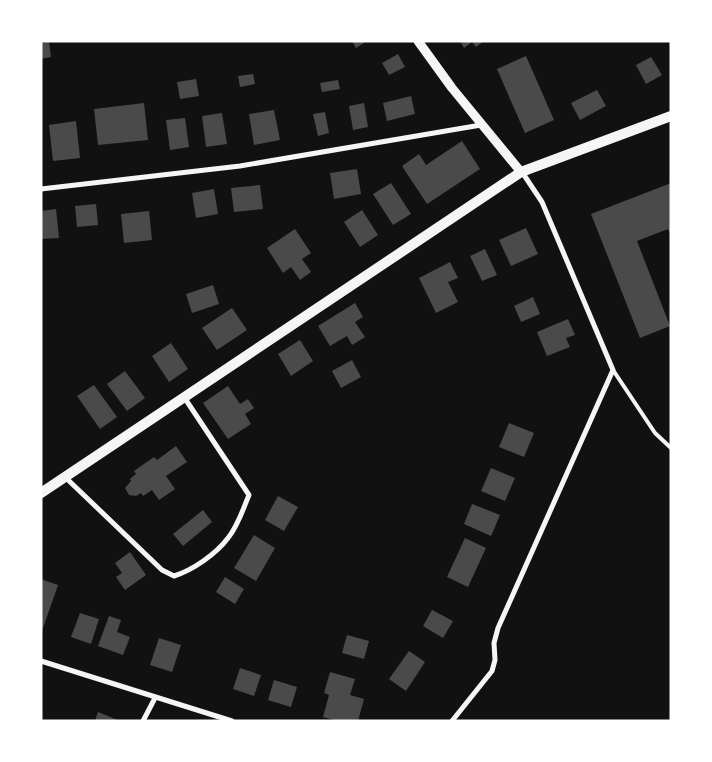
<svg xmlns="http://www.w3.org/2000/svg" width="712" height="762" font-family="'Fira Sans Condensed',sans-serif">
	<style>
		.building { fill: #4a4a4a }
		.lines { fill: none; stroke-linecap: round; stroke-linejoin: round }
		.service { stroke: #f5f5f5; stroke-width: 4 }
		.minor { stroke: #f5f5f5; stroke-width: 5 }
		.tertiary { stroke: #f5f5f5; stroke-width: 9 }
		.secondary { stroke: #f5f5f5; stroke-width: 10 }
	</style>
	<rect width="100%" height="100%" fill="#111"/>
	<g class="building">
		<polygon points="352,41 367,41 356,48"/>
		<polygon points="460,41 484,41 476,47 472,42 464,48"/>
		<polygon points="49,42 51,57 41,59 41,43"/>
		<polygon points="398,54 405,67 389,75 382,63"/>
		<polygon points="526,56 554,120 525,133 497,69"/>
		<polygon points="651,57 662,75 646,84 636,65"/>
		<polygon points="253,74 255,84 240,87 238,76"/>
		<polygon points="196,79 199,96 180,99 177,82"/>
		<polygon points="338,80 340,89 322,92 320,83"/>
		<polygon points="597,90 606,106 580,120 571,103"/>
		<polygon points="411,96 415,114 387,121 383,103"/>
		<polygon points="144,103 148,140 98,145 94,109"/>
		<polygon points="364,103 368,127 353,130 349,106"/>
		<polygon points="274,110 280,140 254,145 249,114"/>
		<polygon points="325,112 329,133 318,136 313,114"/>
		<polygon points="222,113 227,144 206,147 202,116"/>
		<polygon points="185,118 189,147 170,150 166,120"/>
		<polygon points="76,121 80,158 53,161 49,125"/>
		<polygon points="462,141 480,169 427,204 402,166 419,154 426,165"/>
		<polygon points="357,169 361,194 334,199 330,173"/>
		<polygon points="391,183 411,214 393,225 373,194"/>
		<polygon points="671,183 671,236 668,229 637,241 670,326 640,338 591,214"/>
		<polygon points="260,185 263,209 234,212 231,188"/>
		<polygon points="214,189 218,214 196,218 192,193"/>
		<polygon points="96,204 98,225 77,227 75,206"/>
		<polygon points="56,209 59,238 41,239 41,211"/>
		<polygon points="362,210 378,235 360,247 344,222"/>
		<polygon points="149,211 152,240 124,243 121,214"/>
		<polygon points="526,228 538,254 511,266 499,240"/>
		<polygon points="295,229 311,253 302,259 311,272 300,280 291,267 283,273 267,248"/>
		<polygon points="485,249 497,275 482,281 470,256"/>
		<polygon points="450,262 458,278 448,282 458,302 436,313 419,278"/>
		<polygon points="213,285 219,304 192,313 186,294"/>
		<polygon points="533,297 540,314 521,322 514,306"/>
		<polygon points="355,303 363,317 355,322 365,337 352,345 347,336 330,346 318,326"/>
		<polygon points="232,308 247,330 217,350 202,328"/>
		<polygon points="568,319 575,335 566,338 570,347 547,356 537,332"/>
		<polygon points="300,340 313,361 291,376 278,354"/>
		<polygon points="171,343 188,369 169,382 152,356"/>
		<polygon points="352,360 361,377 341,388 332,371"/>
		<polygon points="125,371 145,398 127,411 107,384"/>
		<polygon points="94,385 117,417 100,429 77,396"/>
		<polygon points="228,386 240,404 248,399 254,408 245,414 251,424 228,439 203,403"/>
		<polygon points="509,423 534,433 524,457 499,447"/>
		<polygon points="176,446 187,462 166,476 175,489 159,500 152,490 143,496 141,493 136,496 129,495 125,488 131,481 130,479 136,474 134,471 154,457 157,460"/>
		<polygon points="491,468 515,478 505,501 481,491"/>
		<polygon points="278,496 298,507 284,531 265,520"/>
		<polygon points="472,504 500,515 491,536 464,524"/>
		<polygon points="203,510 212,522 183,546 173,534"/>
		<polygon points="254,535 275,548 256,581 234,568"/>
		<polygon points="465,538 486,548 468,587 447,577"/>
		<polygon points="130,552 146,575 125,590 116,577 122,573 115,563"/>
		<polygon points="225,577 244,589 235,604 216,592"/>
		<polygon points="41,579 58,585 42,631 41,631"/>
		<polygon points="432,610 453,621 443,638 423,626"/>
		<polygon points="80,613 99,619 91,644 71,637"/>
		<polygon points="109,616 121,620 117,632 130,637 123,655 98,646"/>
		<polygon points="347,635 369,641 364,659 342,653"/>
		<polygon points="159,638 181,645 172,672 150,665"/>
		<polygon points="409,651 425,662 406,691 389,679"/>
		<polygon points="240,668 261,675 254,696 233,689"/>
		<polygon points="330,672 355,679 350,695 364,699 358,721 338,721 323,717 329,695 324,693"/>
		<polygon points="274,680 297,687 291,707 268,700"/>
		<polygon points="98,712 120,721 95,721"/>
	</g>
	<g class="lines">
		<polyline class="service" points="613,370 655,433 671,448"/>
		<g class="minor">
			<polyline points="41,189 240,166 481,125"/>
			<path d="M65 477 162 570 174 576C193 570 216 554 228 538 238 526 243 509 249 495L184 397"/>
			<polyline points="41,661 232,721"/>
			<polyline points="143,721 155,698"/>
			<polyline points="452,721 492,671 495,660 494,643 498,628 613,370 542,202 522,172"/>
		</g>
		<polyline class="tertiary" points="418,41 452,88 521,172"/>
		<polyline class="secondary" points="41,493 521,172 671,116"/>
	</g>
	<rect width="712" height="762" fill="none" stroke="#ffffff" stroke-width="85"/>
</svg>
